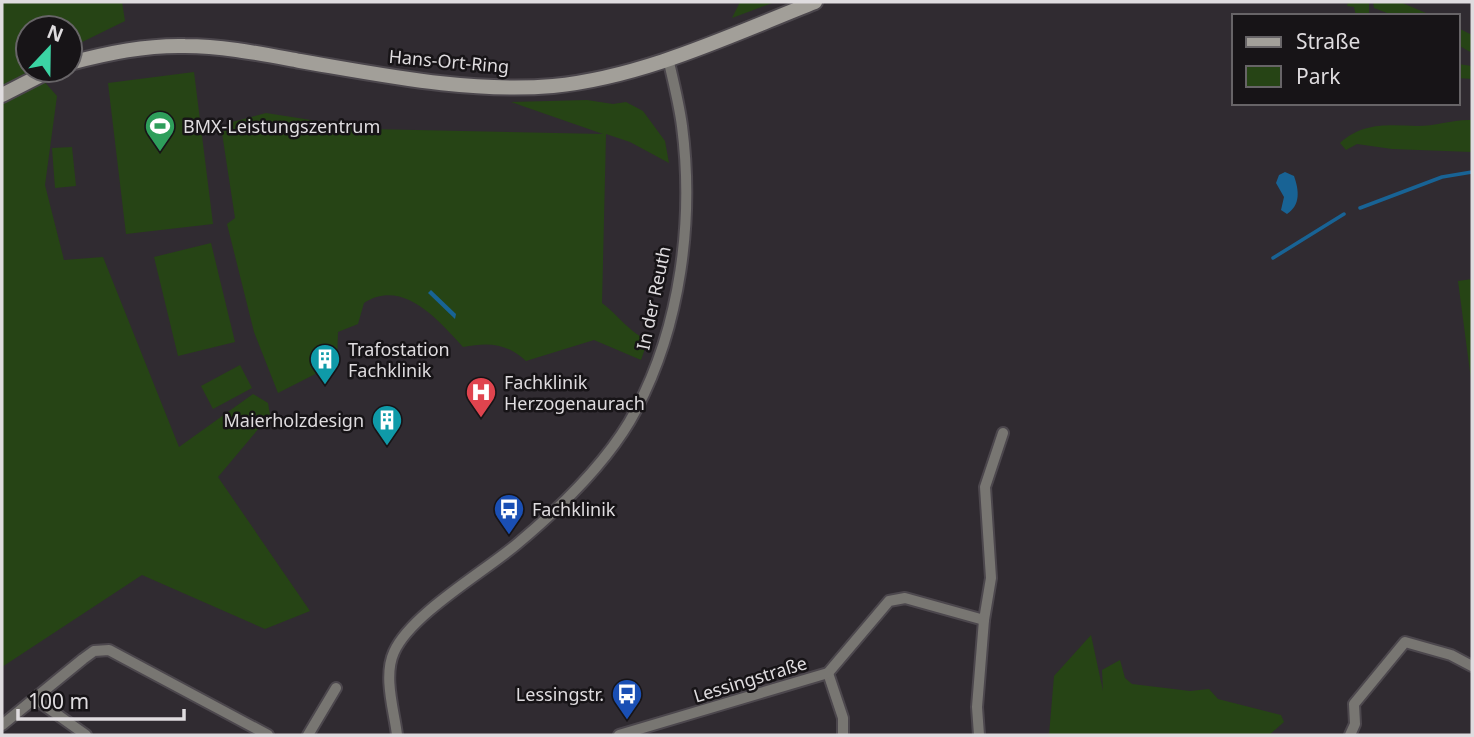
<svg xmlns="http://www.w3.org/2000/svg" width="1474" height="737" font-family="'Noto Sans',sans-serif">
	<style>
		.green { fill: #264415 }
		.water { fill: #186395 }
		.lines { fill: none; stroke-linecap: round; stroke-linejoin: round }
		.stream { stroke: #186395; stroke-width: 3.5 }
		.street-casing { stroke: #4c474d; stroke-width: 14 }
		.secondary-casing { stroke: #4c474d; stroke-width: 18 }
		.street { stroke: #787672; stroke-width: 10 }
		.secondary { stroke: #a29f99; stroke-width: 14 }
		.labels { text-anchor: middle; dominant-baseline: central; stroke-width: 5; stroke-linejoin: round; paint-order: stroke }
		.street-label { font-size: 18px; fill: #dfdcdf; stroke: #171417 }
		.poi-label { font-size: 18px; fill: #dfdcdf; stroke: #171417; text-anchor: start }
	</style>
	<rect width="100%" height="100%" fill="#302b31"/>
	<g class="green">
		<polygon points="2,2 122,2 125,21 70,48 70,28 28,28 28,70 34,70 57,96 45,185 64,260 103,257 179,447 253,394 268,403 270,415 218,477 310,611 265,629 142,575 2,667"/>
		<polygon points="740,2 775,2 732,18"/>
		<polygon points="1348,2 1369,2 1369,16 1356,16 1354,7 1347,6"/>
		<polygon points="1373,2 1400,2 1433,16 1395,16 1374,8"/>
		<polygon points="1458,28 1472,35 1472,53 1458,45"/>
		<polygon points="1458,64 1472,66 1472,79 1458,78"/>
		<polygon points="194,72 213,224 126,234 108,83"/>
		<path d="M587 100 613 104 626 102 643 111 665 141 669 163 630 142 606 134 602 303C617 314 631 334 648 340L641 360 594 340 526 361C506 343 489 342 463 347 438 320 403 278 364 303L358 324 338 332 337 363 278 393 254 332 227 224 235 218 222 133 232 122 266 113 369 129 603 134 511 102Z"/>
		<path d="M1472 120V152L1392 149 1357 144 1346 150 1340 143C1363 122 1388 125 1417 126 1436 126 1454 119 1472 120Z"/>
		<polygon points="72,147 76,186 55,188 52,148"/>
		<polygon points="211,243 235,342 178,356 154,257"/>
		<polygon points="1472,279 1472,387 1458,281"/>
		<polygon points="240,365 252,388 213,409 201,386"/>
		<polygon points="1091,635 1103,691 1102,670 1120,660 1125,678 1132,684 1190,691 1209,689 1218,699 1281,715 1284,722 1269,735 1049,735 1054,676"/>
	</g>
	<g class="water">
		<path d="M1285 172 1294 176C1299 190 1301 205 1287 214L1281 210 1284 197 1276 183 1279 175Z"/>
		<polygon points="431,290 456,314 455,319 428,293"/>
	</g>
	<g class="lines">
		<g class="stream">
			<polyline points="1360,208 1442,177 1472,172"/>
			<polyline points="1273,258 1344,214"/>
		</g>
		<g class="street-casing">
			<g id="street">
				<polyline points="828,673 843,718 843,735"/>
				<polyline points="34,698 86,735"/>
				<polyline points="2,725 83,659 94,651 109,650 268,735"/>
				<polyline points="308,735 336,688"/>
				<path d="M397 735C394 710 383 676 394 652 411 614 484 572 517 544 560 508 610 460 636 410 681 325 694 219 682 126 679 103 673 80 668 58"/>
				<polyline points="619,735 828,673 889,601 905,598 984,620"/>
				<polyline points="979,735 977,707 984,620 991,578 985,487 1003,433"/>
				<polyline points="1350,735 1355,724 1354,704 1405,642 1451,655 1472,666"/>
			</g>
		</g>
		<g class="secondary-casing">
			<g id="secondary">
				<path d="M70 63C108 53 146 45 185 46 224 46 262 54 300 61 383 75 469 93 553 86 644 77 731 35 815 2"/>
				<polyline points="2,95 51,70"/>
			</g>
		</g>
		<use href="#street" class="street"/>
		<use href="#secondary" class="secondary"/>
	</g>
	<defs>
		<g id="stadium-pin" transform="scale(1.575)"><path d="M0 17L-7.5 6A9.5 9.5 0 1 1 7.5 6Z" fill="#2e9e5b" stroke="#171417"/><path d="M0-5a6.5 5 0 1 0 0 10a6.5 5 0 1 0 0-10ZM-3.5-1.8h7v3.6h-7Z" fill="#fff"/></g>
		<g id="building-pin" transform="scale(1.575)"><path d="M0 17L-7.5 6A9.5 9.5 0 1 1 7.5 6Z" fill="#0f9aa8" stroke="#171417"/><path d="M-4-6H4V6H1V3H-1V6H-4ZM-2.5-4.3h1.7v1.8h-1.7ZM.8-4.3h1.7v1.8H.8ZM-2.5-1h1.7V.8h-1.7ZM.8-1h1.7V.8H.8Z" fill="#fff"/></g>
		<g id="hospital-pin" transform="scale(1.575)"><path d="M0 17L-7.5 6A9.5 9.5 0 1 1 7.5 6Z" fill="#e0444e" stroke="#171417"/><path d="M-5-5h3v3.5h4V-5h3V5h-3V1.5h-4V5h-3Z" fill="#fff"/></g>
		<g id="bus-pin" transform="scale(1.575)"><path d="M0 17L-7.5 6A9.5 9.5 0 1 1 7.5 6Z" fill="#1a4fb4" stroke="#171417"/><path d="M-5-6H5V4H4V6H2V4H-2V6H-4V4H-5ZM-3.5-4V0h7V-4ZM-3.5 1.2v1.5H-2V1.2ZM2 1.2v1.5H3.5V1.2Z" fill="#fff"/></g>
	</defs>
	<g fill-rule="evenodd">
		<use href="#stadium-pin" x="160" y="126"/>
		<use href="#building-pin" x="325" y="359"/>
		<use href="#hospital-pin" x="481" y="392"/>
		<use href="#building-pin" x="387" y="420"/>
		<use href="#bus-pin" x="509" y="509"/>
		<use href="#bus-pin" x="627" y="694"/>
	</g>
	<g class="labels">
		<g class="street-label">
			<text transform="translate(449 61) rotate(5)">Hans-Ort-Ring</text>
			<text transform="translate(653 298) rotate(-78)">In der Reuth</text>
			<text transform="translate(750 679) rotate(-17)">Lessingstraße</text>
		</g>
		<g class="poi-label">
			<text x="183" y="126">BMX-Leistungszentrum</text>
			<text x="348" y="349">Trafostation<tspan x="348" dy="21">Fachklinik</tspan></text>
			<text x="504" y="382">Fachklinik<tspan x="504" dy="21">Herzogenaurach</tspan></text>
			<text x="364" y="420" text-anchor="end">Maierholzdesign</text>
			<text x="532" y="509">Fachklinik</text>
			<text x="604" y="694" text-anchor="end">Lessingstr.</text>
		</g>
	</g>
	<rect width="1474" height="737" fill="none" stroke="#dfdcdf" stroke-width="7"/>
	<rect x="1232" y="14" width="228" height="91" fill="#171417" stroke="#676467" stroke-width="2"/>
	<rect x="1246" y="37" width="35" height="10" fill="#a29f99" stroke="#676467" stroke-width="2"/>
	<text x="1296" y="49" font-size="21" fill="#dfdcdf">Straße</text>
	<rect x="1246" y="66" width="35" height="21" fill="#264415" stroke="#676467" stroke-width="2"/>
	<text x="1296" y="84" font-size="21" fill="#dfdcdf">Park</text>
	<g transform="translate(49 49) rotate(22)"><circle r="33" fill="#171417" stroke="#676467" stroke-width="2"/>
	<path d="M0-5L12 26L0 18L-12 26Z" fill="#3bd4a4"/>
	<text y="-10" font-size="19" font-weight="bold" text-anchor="middle" fill="#dfdcdf">N</text>
	</g>
	<path d="M18 709v10h166v-10" fill="none" stroke="#dfdcdf" stroke-width="3.5"/>
	<text x="28" y="709" font-size="21" fill="#dfdcdf" stroke="#171417" stroke-width="5" paint-order="stroke">100 m</text>
</svg>
